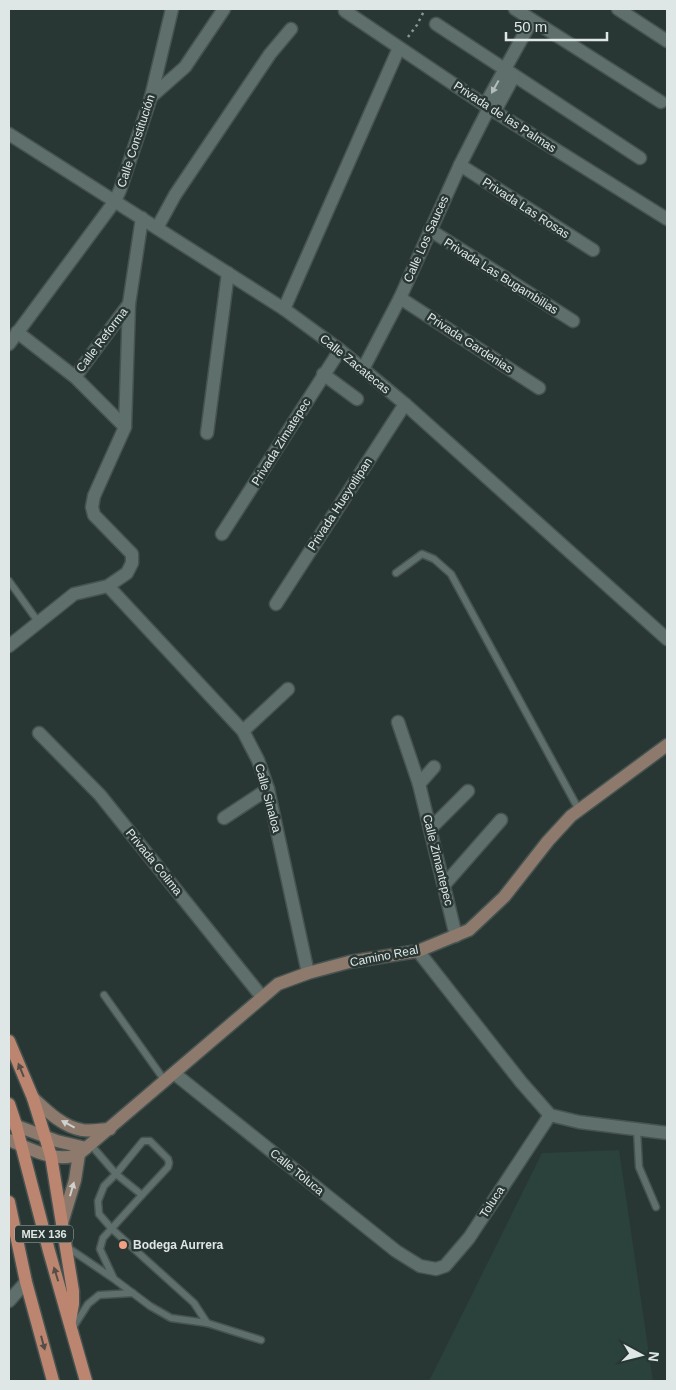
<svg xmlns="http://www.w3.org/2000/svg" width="676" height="1390" font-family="Helvetica,sans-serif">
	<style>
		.built { fill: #2a413c }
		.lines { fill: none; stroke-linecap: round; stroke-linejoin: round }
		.service-casing { stroke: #465350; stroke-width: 9 }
		.minor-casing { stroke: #465350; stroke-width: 15 }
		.secondary-casing { stroke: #465350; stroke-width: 15 }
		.primary-casing { stroke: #465350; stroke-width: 15 }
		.path { stroke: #8a9693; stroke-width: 2.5; stroke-dasharray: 2.5 4; stroke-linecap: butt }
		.service { stroke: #5f6f6b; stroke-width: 6 }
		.minor { stroke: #5f6f6b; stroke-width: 12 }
		.secondary { stroke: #8d7a6d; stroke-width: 12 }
		.primary { stroke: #bb8570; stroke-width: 12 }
		.oneway { fill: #b2bdba }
		.oneway2 { fill: #554e46 }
		.oneway3 { fill: #ced1cd }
		.poi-dot { fill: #f39f84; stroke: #293734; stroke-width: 2 }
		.labels { text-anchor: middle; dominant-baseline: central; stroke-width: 5; stroke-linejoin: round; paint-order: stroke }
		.shield { fill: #293734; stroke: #a8b2b0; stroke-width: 1 }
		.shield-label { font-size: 11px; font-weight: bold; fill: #dee7e5 }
		.street-label { font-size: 12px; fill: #dee7e5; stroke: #293734 }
		.poi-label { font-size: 12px; font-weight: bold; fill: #dee7e5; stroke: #293734; text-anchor: start }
	</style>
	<rect width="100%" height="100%" fill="#293734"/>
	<polygon class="built" points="619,1150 653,1381 429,1381 542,1153"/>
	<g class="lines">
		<g class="service-casing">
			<g id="service">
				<polyline points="396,573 422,554 434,559 451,574 579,810"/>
				<polyline points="9,581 39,623"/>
				<polyline points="104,995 165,1081"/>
				<polyline points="637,1130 639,1167 656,1207"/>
				<polyline points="91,1145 116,1174 142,1195 168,1167 169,1163 168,1159 150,1141 143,1141 116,1174 104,1186 98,1201 99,1214 112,1229 194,1303 207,1323"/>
				<polyline points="67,1247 114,1279 150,1306 171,1318 207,1323 261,1340"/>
				<polyline points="113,1277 100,1249 103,1238 142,1195"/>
				<polyline points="72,1329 88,1304 99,1295 133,1293"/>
			</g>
		</g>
		<g class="minor-casing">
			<g id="minor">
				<polyline points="515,9 661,102"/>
				<polyline points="618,9 667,41"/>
				<polyline points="345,11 489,108 667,219"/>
				<polyline points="436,24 640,158"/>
				<polyline points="151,97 185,67 224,9"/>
				<polyline points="485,105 532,20"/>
				<polyline points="495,111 514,76"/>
				<polyline points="9,134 284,309 340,350 405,404 667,639"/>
				<polyline points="460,165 593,250"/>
				<polyline points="157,228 175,195 270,54 291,29"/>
				<polyline points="430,230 573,321"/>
				<polyline points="400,298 539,388"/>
				<polyline points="284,309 399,48"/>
				<polyline points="17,332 75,377 125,427"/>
				<polyline points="9,344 115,201 120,190 151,97 172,9"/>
				<polyline points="363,369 400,298 460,165 489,108"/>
				<polyline points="323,374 357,399"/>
				<polyline points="75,377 129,304"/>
				<polyline points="207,433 228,273"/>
				<polyline points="222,534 340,350"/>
				<polyline points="108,586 243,731 258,760 268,789 308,973"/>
				<polyline points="276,604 405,404"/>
				<polyline points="9,646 74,594 108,586 127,573 132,563 132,554 94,515 92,507 94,496 125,427 129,304 142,218"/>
				<polyline points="398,722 419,784 456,936"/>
				<polyline points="243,731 288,689"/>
				<polyline points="39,733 100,795 262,997"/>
				<polyline points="419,784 434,767"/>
				<polyline points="224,818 268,789"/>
				<polyline points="430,829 468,791"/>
				<polyline points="444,885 501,820"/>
				<polyline points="418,951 521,1082 550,1115 579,1122 667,1133"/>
				<polyline points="175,1074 396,1251 420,1266 436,1269 445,1266 469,1238 550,1115"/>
				<polyline points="9,1301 26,1282"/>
			</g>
		</g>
		<g class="secondary-casing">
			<g id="secondary">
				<path d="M33 1098C47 1111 63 1127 82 1130 91 1132 101 1129 110 1129"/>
				<polyline points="9,1123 57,1141 86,1148"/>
				<path d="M9 1140C31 1149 56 1164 79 1154L278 984 308 973 349 962 418 951 469 930 504 897 548 841 571 816 667 745"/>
				<polyline points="62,1223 75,1180 79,1154"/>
			</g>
		</g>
		<g class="primary-casing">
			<g id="primary">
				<polyline points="9,1041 33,1098 51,1156 73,1291 73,1304 70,1321"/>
				<polyline points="9,1104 16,1125 49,1251 86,1381"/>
				<polyline points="9,1202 26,1282 53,1381"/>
			</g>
		</g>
		<polyline class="path" points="408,37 417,25 425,9"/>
		<use href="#service" class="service"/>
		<use href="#minor" class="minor"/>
		<use href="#secondary" class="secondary"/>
		<use href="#primary" class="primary"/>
	</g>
	<defs><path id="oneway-solid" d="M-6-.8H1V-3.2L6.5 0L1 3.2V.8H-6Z" transform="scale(1.25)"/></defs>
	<use class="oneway" href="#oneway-solid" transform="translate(495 87) rotate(119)"/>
	<g class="oneway2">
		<use href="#oneway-solid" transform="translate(21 1070) rotate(-112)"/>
		<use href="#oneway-solid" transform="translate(56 1274) rotate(-107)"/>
		<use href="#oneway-solid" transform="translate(43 1343) rotate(75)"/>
	</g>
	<g class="oneway3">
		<use href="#oneway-solid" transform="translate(68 1124) rotate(-152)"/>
		<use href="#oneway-solid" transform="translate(72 1189) rotate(-74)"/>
	</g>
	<circle class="poi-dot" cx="123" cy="1245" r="5"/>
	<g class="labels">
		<rect class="shield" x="15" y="1225.5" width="58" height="17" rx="4"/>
		<g class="shield-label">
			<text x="44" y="1234">MEX 136</text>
		</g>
		<g class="street-label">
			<text transform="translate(505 117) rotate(33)">Privada de las Palmas</text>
			<text transform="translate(136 141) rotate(-72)">Calle Constitución</text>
			<text transform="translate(526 208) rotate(33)">Privada Las Rosas</text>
			<text transform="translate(426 239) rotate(-66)">Calle Los Sauces</text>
			<text transform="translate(501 276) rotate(32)">Privada Las Bugambilias</text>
			<text transform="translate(102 340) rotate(-53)">Calle Reforma</text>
			<text transform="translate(470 343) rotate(33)">Privada Gardenias</text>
			<text transform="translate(355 364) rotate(39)">Calle Zacatecas</text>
			<text transform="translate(281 442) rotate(-58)">Privada Zimatepec</text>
			<text transform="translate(340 504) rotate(-57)">Privada Hueyotlipan</text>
			<text transform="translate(268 798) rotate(75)">Calle Sinaloa</text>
			<text transform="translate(438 860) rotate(76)">Calle Zimantepec</text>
			<text transform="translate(154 862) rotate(51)">Privada Colima</text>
			<text transform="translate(384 956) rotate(-11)">Camino Real</text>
			<text transform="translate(297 1172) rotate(39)">Calle Toluca</text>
			<text transform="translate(492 1202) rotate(-57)">Toluca</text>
		</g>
		<g class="poi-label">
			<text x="133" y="1245">Bodega Aurrera</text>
		</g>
	</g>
	<rect width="676" height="1390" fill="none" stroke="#dee7e5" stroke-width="20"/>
	<g transform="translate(641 1355) rotate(97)" stroke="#293734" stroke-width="4" paint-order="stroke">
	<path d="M0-4L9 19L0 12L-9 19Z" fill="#dee7e5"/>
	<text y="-8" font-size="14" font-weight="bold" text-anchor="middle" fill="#dee7e5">N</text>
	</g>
	<path d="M506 32v8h101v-8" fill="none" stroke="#dee7e5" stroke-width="2.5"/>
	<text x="514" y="32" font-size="15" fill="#dee7e5" stroke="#293734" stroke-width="4" paint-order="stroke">50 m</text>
</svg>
